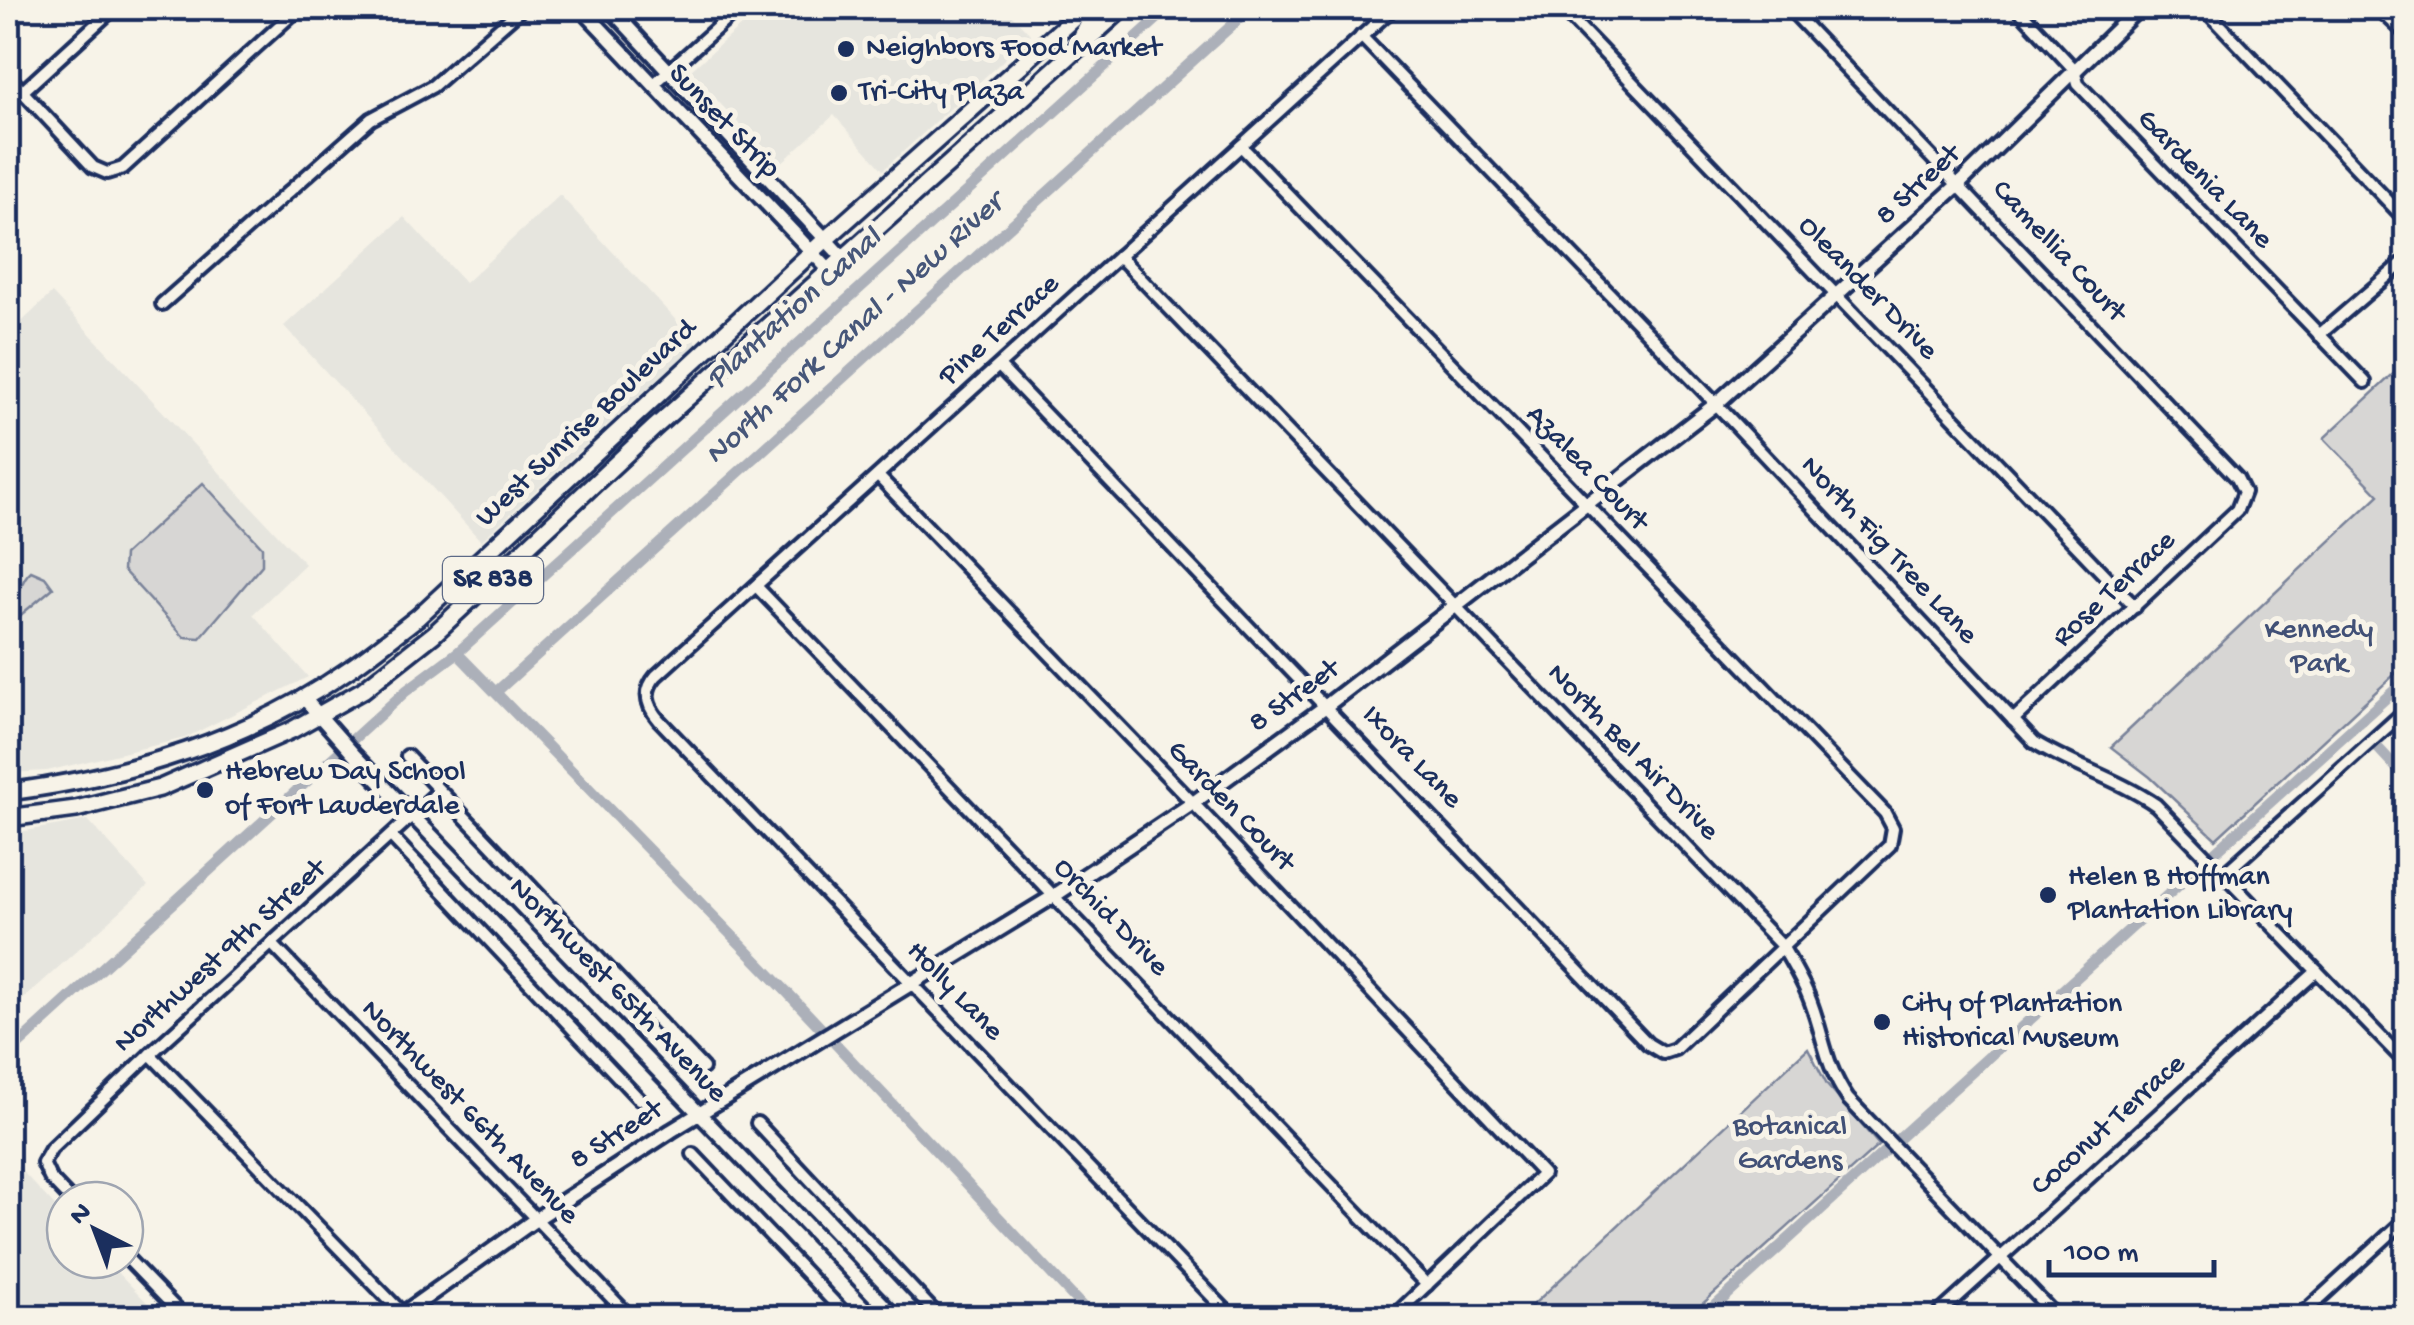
<svg xmlns="http://www.w3.org/2000/svg" width="2414" height="1325" font-family="'Gochi Hand',sans-serif">
	<style>
		.built { fill: #e6e5de }
		.green { fill: #d7d6d4; stroke: #798299; stroke-width: 2.5 }
		.lines { fill: none; stroke-linecap: round; stroke-linejoin: round }
		.canal { stroke: #acb0b9; stroke-width: 11 }
		.minor-casing { stroke: #1b2f5e; stroke-width: 18 }
		.tertiary-casing { stroke: #1b2f5e; stroke-width: 20 }
		.trunk-casing { stroke: #1b2f5e; stroke-width: 22 }
		.minor { stroke: #f7f3e8; stroke-width: 10 }
		.tertiary { stroke: #f7f3e8; stroke-width: 12 }
		.trunk { stroke: #f7f3e8; stroke-width: 15 }
		.poi-dot { fill: #1b2f5e; stroke: #f7f3e8; stroke-width: 4 }
		.labels { text-anchor: middle; dominant-baseline: central; stroke-width: 10; stroke-linejoin: round; paint-order: stroke }
		.shield { fill: #f7f3e8; stroke: #5d6a87; stroke-width: 2.5 }
		.shield-label { font-size: 28px; font-weight: bold; fill: #1b2f5e }
		.poi-label { font-size: 30px; fill: #1b2f5e; stroke: #f7f3e8; text-anchor: start }
		.street-label { font-size: 30px; fill: #1b2f5e; stroke: #f7f3e8 }
		.park-label { font-size: 30px; fill: #415076; stroke: #f7f3e8 }
		.water-label { font-size: 32px; font-style: italic; fill: #465679; stroke: #f7f3e8 }
	</style>
	<rect width="100%" height="100%" fill="#f7f3e8"/>
	<filter id="ink" filterUnits="userSpaceOnUse"><feTurbulence type="fractalNoise" baseFrequency=".01" numOctaves="2"/><feDisplacementMap in="SourceGraphic" scale="20" xChannelSelector="R" yChannelSelector="G"/><feConvolveMatrix kernelMatrix="1 2 1 2 8 2 1 2 1" color-interpolation-filters="sRGB"/></filter>
	<g filter="url(#ink)">
		<g class="built">
			<polygon points="761,8 1005,8 1031,35 883,170 834,115 778,166 690,71"/>
			<polygon points="560,195 697,343 481,541 284,326 404,217 465,283"/>
			<polygon points="52,293 305,564 253,614 308,677 185,738 47,771 8,773 8,335"/>
			<polygon points="88,820 148,886 8,1013 8,834"/>
			<polygon points="8,1156 65,1217 65,1260 106,1260 161,1317 8,1317"/>
		</g>
		<g class="green">
			<polygon points="2406,362 2406,664 2216,839 2150,777 2111,747 2379,495 2324,438"/>
			<polygon points="203,483 262,547 262,565 200,638 184,637 123,570 124,555"/>
			<path d="M31 571 45 577 53 588 17 618C17 603 19 581 31 571Z"/>
			<polygon points="1808,1048 1827,1085 1879,1145 1688,1317 1520,1317"/>
		</g>
		<g class="lines">
			<g class="canal">
				<polyline points="457,653 786,991 1093,1318"/>
				<polyline points="496,692 1251,8"/>
				<polyline points="2378,748 2406,778"/>
				<polyline points="2215,852 2406,680"/>
				<polyline points="8,1054 406,691 457,653 1169,8"/>
				<polyline points="1899,1138 2202,864"/>
				<polyline points="1702,1318 1885,1151"/>
			</g>
			<g class="minor-casing">
				<g id="minor">
					<polyline points="1561,8 2135,607"/>
					<polyline points="1789,8 2237,478 2244,492 2237,510 2013,720"/>
					<polyline points="2017,8 2074,69 2078,84 2365,382"/>
					<polyline points="2204,8 2406,220"/>
					<polyline points="2378,8 2406,34"/>
					<path d="M1361 36 1716 404 2034 742C2073 766 2118 779 2156 805L2406 1063"/>
					<polyline points="8,76 93,167 107,173 123,168 299,8"/>
					<polyline points="653,85 739,8"/>
					<polyline points="22,92 114,8"/>
					<path d="M1119 256 1782 946C1791 962 1801 978 1808 995 1824 1033 1823 1062 1848 1099L2058 1318"/>
					<polyline points="162,304 371,119 433,86 522,8"/>
					<polyline points="2319,335 2406,260"/>
					<polyline points="999,366 1648,1044 1663,1053 1675,1049 1890,845 1893,828 1885,813 1241,146"/>
					<polyline points="878,476 1193,803 1543,1174 1392,1318"/>
					<polyline points="756,586 1427,1285"/>
					<polyline points="407,756 703,1068"/>
					<polyline points="391,836 639,1099"/>
					<polyline points="2224,874 2406,710"/>
					<polyline points="272,944 631,1318"/>
					<polyline points="150,1054 406,1317"/>
					<polyline points="757,1123 940,1318"/>
					<polyline points="693,1154 849,1318"/>
					<polyline points="71,1200 50,1178 43,1163 51,1149 150,1054 438,792"/>
					<polyline points="125,1256 185,1318"/>
					<path d="M1233 1318 659 720C646 705 643 691 656 676L1393 8"/>
					<polyline points="1934,1318 2317,971"/>
					<polyline points="2298,1318 2406,1219"/>
				</g>
			</g>
			<g class="tertiary-casing">
				<g id="tertiary">
					<polyline points="581,8 829,270"/>
					<polyline points="610,8 843,258"/>
					<polyline points="303,697 355,756 896,1318"/>
					<polyline points="397,1318 536,1219 671,1131 1054,896 1193,803 1326,706 1716,404 1959,184 2139,8"/>
				</g>
			</g>
			<g class="trunk-casing">
				<g id="trunk">
					<polyline points="1077,46 1089,22 1105,8"/>
					<path d="M8 792C128 777 250 739 351 668 374 652 396 634 418 617L826 239 1085 8"/>
					<polyline points="8,818 76,809 160,788 292,730 363,690 434,634 655,427 1123,8"/>
				</g>
			</g>
			<use href="#minor" class="minor"/>
			<use href="#tertiary" class="tertiary"/>
			<use href="#trunk" class="trunk"/>
		</g>
	</g>
	<g class="poi-dot">
		<circle cx="846" cy="49" r="10"/>
		<circle cx="839" cy="93" r="10"/>
		<circle cx="205" cy="790" r="10"/>
		<circle cx="2048" cy="895" r="10"/>
		<circle cx="1882" cy="1022" r="10"/>
	</g>
	<g class="labels">
		<rect class="shield" x="443" y="557" width="100" height="46" rx="8"/>
		<g class="shield-label">
			<text x="493" y="580">SR 838</text>
		</g>
		<g class="poi-label">
			<text x="866" y="49">Neighbors Food Market</text>
			<text x="859" y="93">Tri-City Plaza</text>
			<text x="225" y="773">Hebrew Day School<tspan x="225" dy="34">of Fort Lauderdale</tspan></text>
			<text x="2068" y="878">Helen B Hoffman<tspan x="2068" dy="34">Plantation Library</tspan></text>
			<text x="1902" y="1005">City of Plantation<tspan x="1902" dy="34">Historical Museum</tspan></text>
		</g>
		<g class="street-label">
			<text transform="translate(723 122) rotate(46)">Sunset Strip</text>
			<text transform="translate(2204 180) rotate(46)">Gardenia Lane</text>
			<text transform="translate(1919 186) rotate(-43)">8 Street</text>
			<text transform="translate(2058 252) rotate(47)">Camellia Court</text>
			<text transform="translate(1867 289) rotate(46)">Oleander Drive</text>
			<text transform="translate(1000 331) rotate(-42)">Pine Terrace</text>
			<text transform="translate(587 424) rotate(-43)">West Sunrise Boulevard</text>
			<text transform="translate(1586 469) rotate(46)">Azalea Court</text>
			<text transform="translate(1888 551) rotate(47)">North Fig Tree Lane</text>
			<text transform="translate(2115 590) rotate(-43)">Rose Terrace</text>
			<text transform="translate(1295 697) rotate(-36)">8 Street</text>
			<text transform="translate(1632 753) rotate(46)">North Bel Air Drive</text>
			<text transform="translate(1411 758) rotate(46)">Ixora Lane</text>
			<text transform="translate(1230 807) rotate(46)">Garden Court</text>
			<text transform="translate(1110 918) rotate(46)">Orchid Drive</text>
			<text transform="translate(221 957) rotate(-42)">Northwest 9th Street</text>
			<text transform="translate(617 991) rotate(46)">Northwest 65th Avenue</text>
			<text transform="translate(954 992) rotate(46)">Holly Lane</text>
			<text transform="translate(469 1113) rotate(46)">Northwest 66th Avenue</text>
			<text transform="translate(2109 1126) rotate(-42)">Coconut Terrace</text>
			<text transform="translate(617 1136) rotate(-33)">8 Street</text>
		</g>
		<g class="park-label">
			<text x="2319" y="631">Kennedy<tspan x="2319" dy="34">Park</tspan></text>
			<text x="1790" y="1128">Botanical<tspan x="1790" dy="34">Gardens</tspan></text>
		</g>
		<g class="water-label">
			<text transform="translate(795 310) rotate(-42)">Plantation Canal</text>
			<text transform="translate(855 330) rotate(-42)">North Fork Canal - New River</text>
		</g>
	</g>
	<rect width="2414" height="1325" fill="none" stroke="#f7f3e8" stroke-width="40"/>
	<rect x="20" y="20" width="2374" height="1285" fill="none" stroke="#1b2f5e" stroke-width="4" filter="url(#ink)"/>
	<g transform="translate(95 1230) rotate(318)"><circle r="48" fill="#f7f3e8" stroke="#9fa5b1" stroke-width="2.5"/>
	<path d="M0-8L18 38L0 25L-18 38Z" fill="#1b2f5e"/>
	<text y="-15" font-size="28" font-weight="bold" text-anchor="middle" fill="#1b2f5e">N</text>
	</g>
	<path d="M2049 1260v15h165v-15" fill="none" stroke="#1b2f5e" stroke-width="5"/>
	<text x="2064" y="1260" font-size="30" fill="#1b2f5e" stroke="#f7f3e8" stroke-width="8" paint-order="stroke">100 m</text>
</svg>
